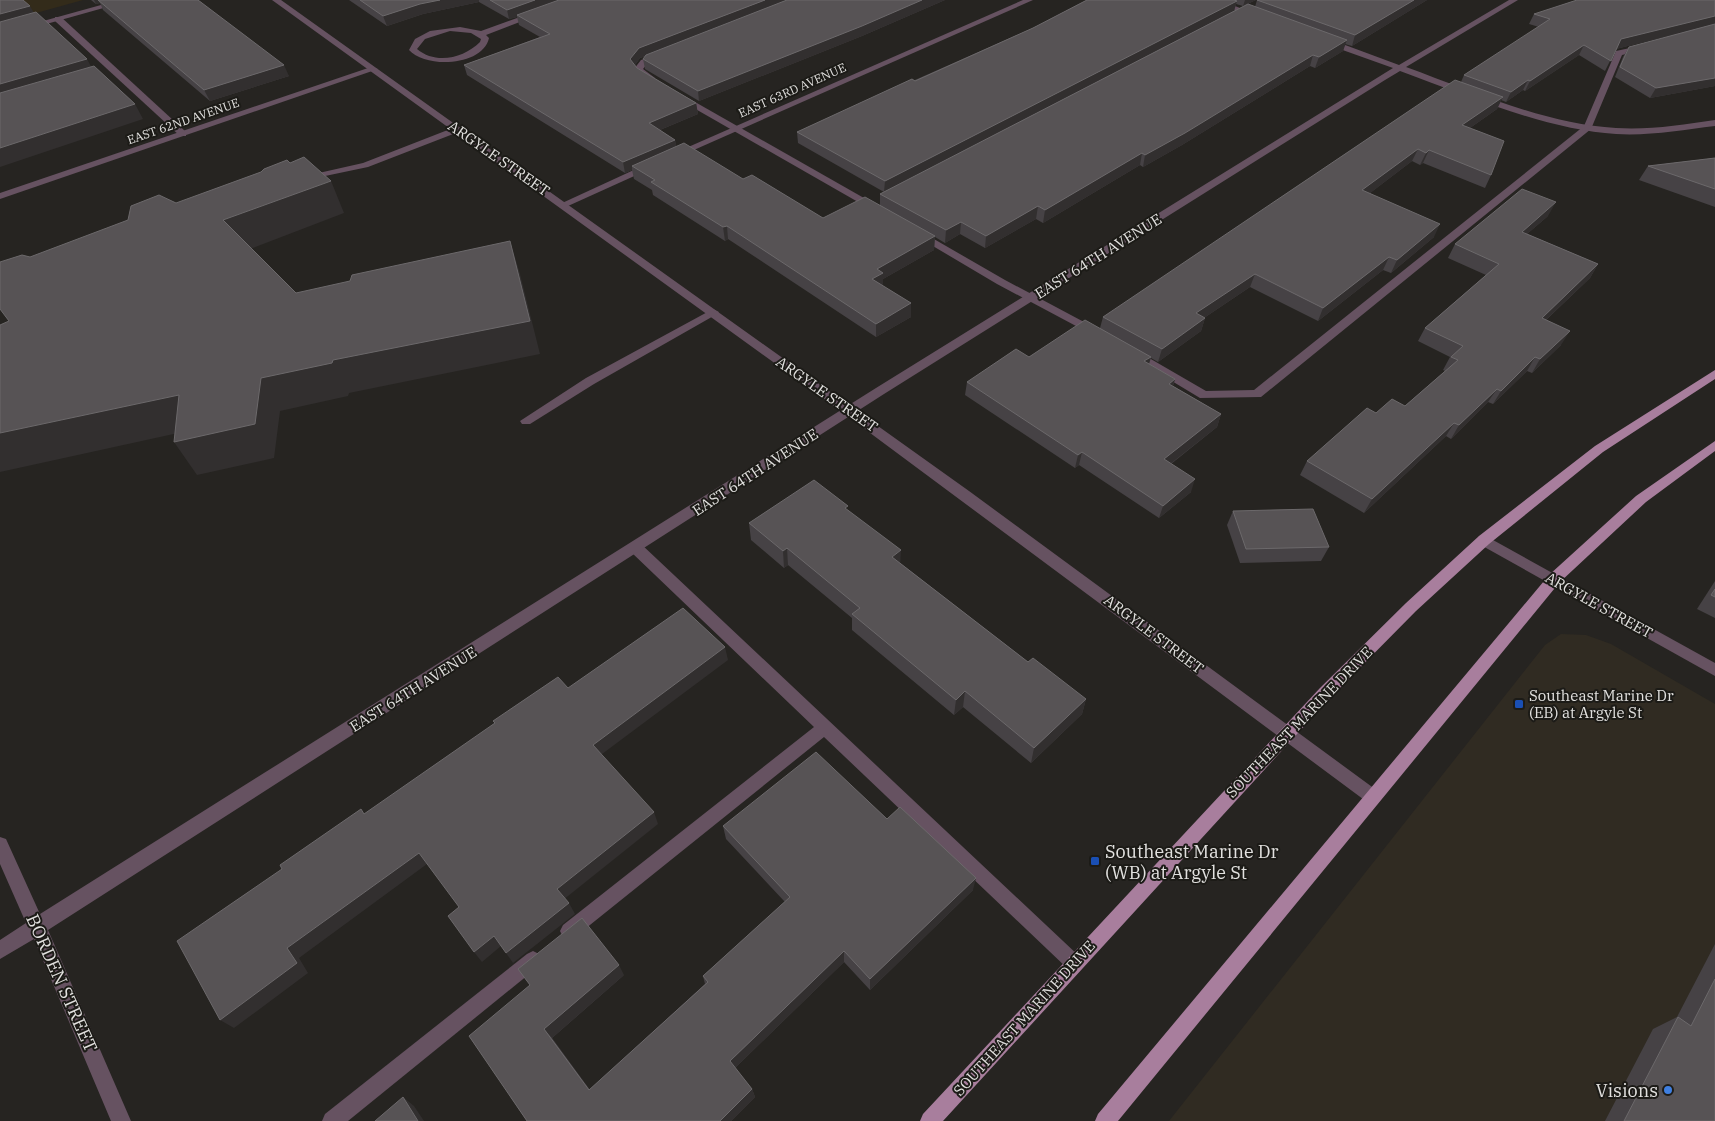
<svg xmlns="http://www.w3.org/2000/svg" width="1715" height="1121" font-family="'IBM Plex Serif',serif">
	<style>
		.built { fill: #302b22 }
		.education { fill: #332b1a }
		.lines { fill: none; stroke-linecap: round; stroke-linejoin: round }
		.service { fill: #665261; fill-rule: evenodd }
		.minor { fill: #665261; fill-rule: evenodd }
		.tertiary { fill: #665261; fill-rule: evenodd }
		.primary { fill: #a87e9d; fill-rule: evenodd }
		.wall { fill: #464245 }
		.shaded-wall { fill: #322f2f }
		.building { fill: #575355; stroke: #6c696b }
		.transit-dot { fill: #1a4fb4; stroke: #1c1b17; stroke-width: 2 }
		.shop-dot { fill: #3f7fe0; stroke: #1c1b17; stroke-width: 2 }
		.labels { text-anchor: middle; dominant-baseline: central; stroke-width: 4; stroke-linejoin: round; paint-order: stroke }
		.far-street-label { font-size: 12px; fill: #e2e1df; stroke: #1c1b17 }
		.street-label { font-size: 15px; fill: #e2e1df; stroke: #1c1b17 }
		.poi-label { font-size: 15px; fill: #e2e1df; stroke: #1c1b17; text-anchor: start }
		.near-poi-label { font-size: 18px; fill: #e2e1df; stroke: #1c1b17; text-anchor: start }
		.near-street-label { font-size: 18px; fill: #e2e1df; stroke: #1c1b17 }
	</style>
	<rect width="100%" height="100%" fill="#262421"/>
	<polygon class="built" points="1561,634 1586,635 1611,644 1715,704 1715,1121 1169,1121 1545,645"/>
	<polygon class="education" points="0,0 83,0 0,23"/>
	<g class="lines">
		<g class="service">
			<polygon points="55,17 61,17 186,132 186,136 180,136 55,21"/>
			<polygon points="1644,45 1647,45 1647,49 1622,55 1591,129 1261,397 1200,398 1127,354 1133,350 1137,351 1206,391 1254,390 1584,126 1616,51"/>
			<polygon points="661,53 664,53 664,57 647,64 643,69 655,78 655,82 649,82 634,69 641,60"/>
			<polygon points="681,94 878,206 880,208 872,210 678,99 677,97"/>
			<polygon points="458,126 462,129 461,131 368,167 306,180 301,177 363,163"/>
			<polygon points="920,231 1005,280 1099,330 1101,332 1095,336 1091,334 997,284 916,236 916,232"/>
			<polygon points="713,309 719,312 717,314 594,384 530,424 522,424 520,421 586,378"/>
			<polygon points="636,543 641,544 1080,957 1083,963 1080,969 1074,972 1068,969 824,737 575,937 569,940 563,937 560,931 563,925 814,727 631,552 629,548 631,544"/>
			<polygon points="533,951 539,954 542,960 539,966 348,1121 322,1121 325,1114 527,954"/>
		</g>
		<g class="minor">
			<polygon points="119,0 132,0 0,37 0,33"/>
			<polygon points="1023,0 1033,0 678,157 670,155"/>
			<polygon points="1209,0 1220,0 1260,16 1253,18"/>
			<path d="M1509 0H1518L1406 67C1472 91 1545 124 1616 128 1649 130 1682 125 1715 120V126C1682 130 1649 136 1616 134 1546 130 1466 95 1400 71L1385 80 884 394 48 930 131 1121H111L34 939 0 959V940L26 923 0 864V837L6 839 40 914 876 388 1393 68 1323 43V39H1329L1399 65Z"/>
			<path d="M531 13 538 15 486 35 489 38C483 66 426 69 409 50L415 39 430 31 460 27 481 31ZM450 31 471 33 481 39 480 42C464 58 436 65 417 49L425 39Z"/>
			<polygon points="371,67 378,69 0,199 0,193"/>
			<polygon points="649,163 654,166 652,168 568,206 560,204"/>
			<polygon points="1484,535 1715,663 1715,676 1479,544 1477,540 1479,536"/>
		</g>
		<polygon class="tertiary" points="272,0 281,0 969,491 1379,792 1381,797 1379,802 1373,804 1367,802 823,398"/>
		<g class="primary">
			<polygon points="1715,370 1715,379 1603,452 1489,544 1416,611 1330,698 943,1121 920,1121 923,1114 1320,688 1406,603 1479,536 1595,446"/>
			<polygon points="1715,441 1715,451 1646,502 1559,583 1118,1121 1095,1121 1098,1114 1549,575 1636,496"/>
		</g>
	</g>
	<g class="wall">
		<polygon points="91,0 198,0 289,76 210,101 103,10 100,3 96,4"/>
		<polygon points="349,0 945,0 862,36 699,101 645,69 643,59 646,56 640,58 635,65 637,68 696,103 698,114 660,130 675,140 676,147 823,218 880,205 880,194 884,192 798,143 797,132 1033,28 1087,0 1256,0 1243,6 1236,4 1234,11 1255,7 1257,0 1427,0 1352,46 1345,44 1343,51 1315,68 1310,66 1182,145 1143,167 1140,165 1043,223 1036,219 985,248 960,234 945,243 935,237 934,250 883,279 883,286 911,303 911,317 876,337 728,239 725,241 653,195 652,190 634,179 632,170 625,173 467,75 464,65 540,37 519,25 517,17 509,19 479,2 423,14 387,26"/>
		<polygon points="1715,0 1715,86 1650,98 1615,77 1623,57 1629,47 1702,27 1616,49 1605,71 1579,55 1525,91 1523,90 1506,102 1501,100 1497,109 1470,128 1491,175 1485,188 1423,163 1420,165 1412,161 1370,193 1434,237 1391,273 1383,270 1318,321 1250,287 1204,318 1205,318 1201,331 1158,362 1151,358 1149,364 1175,379 1173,386 1221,414 1217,427 1171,464 1191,492 1159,518 1079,465 1075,468 965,395 967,382 1100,328 1103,317 1461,82 1464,75 1539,27 1529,24 1534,14"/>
		<polygon points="1715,158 1715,207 1639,180 1648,166"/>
		<polygon points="1548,216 1527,234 1598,264 1590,278 1546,320 1561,345 1532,373 1527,371 1493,404 1488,402 1451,439 1446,436 1364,513 1300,475 1307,461 1376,413 1405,406 1445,371 1443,370 1450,357 1418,341 1425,328 1486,275 1448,258 1455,244"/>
		<polygon points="848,510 900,563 1028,662 1086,699 1082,714 1031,763 963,707 954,715 852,630 852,618 788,565 784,568 751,540 749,523"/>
		<polygon points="1233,511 1329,547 1321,561 1240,563 1227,525"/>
		<polygon points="1715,581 1715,618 1697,609"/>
		<polygon points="887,819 973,890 870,990 844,962 735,1068 752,1089 755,1097 731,1121 527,1121 469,1036 624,975 552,1038 590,1090 705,984 703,976 785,902 726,839 723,826"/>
		<polygon points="1715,944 1715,1121 1605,1121 1653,1029 1677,1017"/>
	</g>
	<g class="shaded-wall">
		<polygon points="94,0 98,0 100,3 96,4"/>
		<polygon points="440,0 479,0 479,2 423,14 387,26 383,16 420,4"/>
		<polygon points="535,0 566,0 517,15 517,17 509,19 507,10"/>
		<polygon points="765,0 791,0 640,58 632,69 630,59 639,48"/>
		<polygon points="922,0 945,0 862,36 699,101 698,91"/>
		<polygon points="1245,0 1256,0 1243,6"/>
		<polygon points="1414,0 1427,0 1352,46 1355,35"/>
		<polygon points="1237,1 1234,11 884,192 885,181"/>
		<polygon points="30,6 38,20 0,31 0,14"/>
		<polygon points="1715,16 1715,24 1616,49 1621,39"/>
		<polygon points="1347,40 1343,51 1315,68 1319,57"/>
		<polygon points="1584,45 1579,55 1525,91 1530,81"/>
		<polygon points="1313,55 1310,66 1182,145 1143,167 1145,155"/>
		<polygon points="87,59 95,74 0,102 0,84"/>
		<polygon points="284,65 289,76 210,101 204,90"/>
		<polygon points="1715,78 1715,86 1650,98 1656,88"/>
		<polygon points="1528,80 1523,90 1506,102 1511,92"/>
		<polygon points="1503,97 1497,109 1457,137 1462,125"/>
		<polygon points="696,103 698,114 650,134 649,123"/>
		<polygon points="135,104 143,119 0,167 0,148"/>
		<polygon points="675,140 677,150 632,166 632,170 625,173 623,162"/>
		<polygon points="1418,149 1412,161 1357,203 1362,190"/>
		<polygon points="1429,150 1423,163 1420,165 1426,153"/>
		<polygon points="1142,153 1140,165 1043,223 1045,210"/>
		<polygon points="331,181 344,213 240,253 223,220"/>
		<polygon points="1556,202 1548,216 1514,245 1522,232"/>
		<polygon points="1038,206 1036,219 985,248 986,236"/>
		<polygon points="961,222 960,234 945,243 946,230"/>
		<polygon points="1440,224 1434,237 1391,273 1397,260"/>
		<polygon points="727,226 728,239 725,241 723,227"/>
		<polygon points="935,236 934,250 883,279 883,286 872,279 877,269"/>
		<polygon points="510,241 520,274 540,354 349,393 348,396 280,411 274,458 197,475 174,442 261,378 333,360"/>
		<polygon points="1389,257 1383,270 1318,321 1323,308"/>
		<polygon points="1598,264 1590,278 1533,332 1542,318"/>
		<polygon points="1255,274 1250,287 1192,326 1196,313"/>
		<polygon points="911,303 911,317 876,337 876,324"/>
		<polygon points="1205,318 1201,331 1158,362 1162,349"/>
		<polygon points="1570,331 1561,345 1532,373 1540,359"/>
		<polygon points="1151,357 1147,370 1144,361"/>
		<polygon points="1535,357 1527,371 1493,404 1501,391"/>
		<polygon points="1175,379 1171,392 1169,384"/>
		<polygon points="1497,389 1488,402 1451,439 1459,425"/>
		<polygon points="179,395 201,428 0,472 0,433"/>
		<polygon points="1221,414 1217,427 1160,472 1164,459"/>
		<polygon points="1454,423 1446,436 1364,513 1372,499"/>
		<polygon points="1082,452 1079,465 1075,468 1078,455"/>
		<polygon points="1195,479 1191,492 1159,518 1163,506"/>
		<polygon points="787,548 788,565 784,568 783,551"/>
		<polygon points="901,550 900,567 892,557"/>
		<polygon points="725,647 728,660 598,757 593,745"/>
		<polygon points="965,691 963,707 954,715 956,700"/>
		<polygon points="1086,699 1082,714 1031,763 1034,748"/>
		<polygon points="654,812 658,824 563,900 557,889"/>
		<polygon points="419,853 427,864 299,958 308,973 234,1028 220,1020 287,948"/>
		<polygon points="976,878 973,890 870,990 870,979"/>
		<polygon points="569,903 575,914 513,963 506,953"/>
		<polygon points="494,936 501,946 482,962 474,952"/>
		<polygon points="844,951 844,962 733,1070 730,1061"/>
		<polygon points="619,965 624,975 552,1038 544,1029"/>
		<polygon points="752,1089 755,1097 731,1121 720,1121"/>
		<polygon points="403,1097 414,1106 424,1121 418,1121"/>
	</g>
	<g class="building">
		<polygon points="0,0 23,0 30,6 0,14"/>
		<polygon points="98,0 198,0 284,65 204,90"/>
		<polygon points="360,0 440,0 420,4 383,16"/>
		<polygon points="490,0 535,0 507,10"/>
		<polygon points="559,0 765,0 639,48 630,59 637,68 696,103 649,123 675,140 623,162 464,65 550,34 517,15"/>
		<polygon points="787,0 922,0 862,26 698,91 643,59 646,55"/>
		<polygon points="1087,0 1234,0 1237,1 885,181 797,132 912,79 915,81 1033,28"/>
		<polygon points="1257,0 1414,0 1355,35"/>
		<polygon points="1577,0 1715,0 1715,16 1621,39 1611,61 1584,45 1530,81 1528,80 1511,92 1464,75 1550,19 1534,14"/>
		<polygon points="1248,4 1347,40 1319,57 1313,55 1185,133 1145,155 1142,153 1045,210 1038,206 986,236 961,222 946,230 880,194"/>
		<polygon points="36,12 87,59 0,84 0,22"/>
		<polygon points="1715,24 1715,78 1656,88 1620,67 1629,47"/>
		<polygon points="94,66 135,104 0,148 0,93"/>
		<polygon points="1455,80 1503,97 1462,125 1504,141 1491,175 1429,150 1426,153 1418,149 1362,190 1440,224 1397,260 1389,257 1323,308 1255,274 1196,313 1205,318 1162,349 1103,317"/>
		<polygon points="684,143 743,179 752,175 823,218 865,197 935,236 877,269 883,273 872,279 911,303 876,324 727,226 723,227 651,182 655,180 632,166"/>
		<polygon points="304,157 331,181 223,220 296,293 350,281 352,275 510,241 530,321 333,360 332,363 261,378 255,424 174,442 179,395 0,433 0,325 9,321 0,309 0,262 22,255 30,257 128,220 131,206 159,195 176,203 261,172 264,169 287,160 290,163"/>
		<polygon points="1715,158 1715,189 1648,166"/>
		<polygon points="1522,189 1556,202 1522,232 1598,264 1542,318 1570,331 1540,359 1535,357 1501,391 1497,389 1459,425 1454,423 1372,499 1307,461 1367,408 1376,413 1392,399 1405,406 1458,360 1451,357 1463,346 1425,328 1499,264 1455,244"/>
		<polygon points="1085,320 1151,357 1144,361 1175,379 1169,384 1221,414 1164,459 1195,479 1163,506 1082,452 1078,455 967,382 1016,349 1029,357"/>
		<polygon points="814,480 848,506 845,508 901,550 892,557 1028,662 1033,658 1086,699 1034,748 965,691 956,700 852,614 860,608 787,548 783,551 749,523"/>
		<polygon points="1313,509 1329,547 1246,549 1233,511"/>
		<polygon points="1715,589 1715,597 1711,595"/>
		<polygon points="683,608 725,647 593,745 654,812 557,889 569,903 506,953 494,936 474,952 448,916 459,907 419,853 287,948 297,963 220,1020 177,941 282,869 280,865 361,809 364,814 495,723 493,721 558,677 568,688"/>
		<polygon points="816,752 887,819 900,807 976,878 870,979 844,951 730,1061 752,1089 720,1121 527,1121 469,1036 530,985 518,969 582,918 619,965 544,1029 589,1090 708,982 703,976 790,897 723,826"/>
		<polygon points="1715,979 1715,1121 1624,1121 1678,1017 1691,1026"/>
		<polygon points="403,1097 418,1121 375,1121"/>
	</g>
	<g class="transit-dot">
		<rect x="1514" y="699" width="10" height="10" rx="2.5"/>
		<rect x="1090" y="856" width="10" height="10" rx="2.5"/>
	</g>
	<circle class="shop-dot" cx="1668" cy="1090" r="5"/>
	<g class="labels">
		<g class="far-street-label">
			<text transform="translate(792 90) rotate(-24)">EAST 63RD AVENUE</text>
			<text transform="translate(183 121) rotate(-19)">EAST 62ND AVENUE</text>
		</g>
		<g class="street-label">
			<text transform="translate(499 158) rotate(35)">ARGYLE STREET</text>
			<text transform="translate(1098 256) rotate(-32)">EAST 64TH AVENUE</text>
			<text transform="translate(827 394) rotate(35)">ARGYLE STREET</text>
			<text transform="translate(755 472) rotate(-33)">EAST 64TH AVENUE</text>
			<text transform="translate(1599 605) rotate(29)">ARGYLE STREET</text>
			<text transform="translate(1154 634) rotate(37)">ARGYLE STREET</text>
			<text transform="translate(413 689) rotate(-32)">EAST 64TH AVENUE</text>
			<text transform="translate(1299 722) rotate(-46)">SOUTHEAST MARINE DRIVE</text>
			<text transform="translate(1024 1018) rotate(-48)">SOUTHEAST MARINE DRIVE</text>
		</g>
		<g class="poi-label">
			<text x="1529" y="695">Southeast Marine Dr<tspan x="1529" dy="17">(EB) at Argyle St</tspan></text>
		</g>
		<g class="near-poi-label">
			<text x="1105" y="851">Southeast Marine Dr<tspan x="1105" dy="21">(WB) at Argyle St</tspan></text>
			<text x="1658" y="1090" text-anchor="end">Visions</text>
		</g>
		<g class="near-street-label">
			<text transform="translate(62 983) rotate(66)">BORDEN STREET</text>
		</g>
	</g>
</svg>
